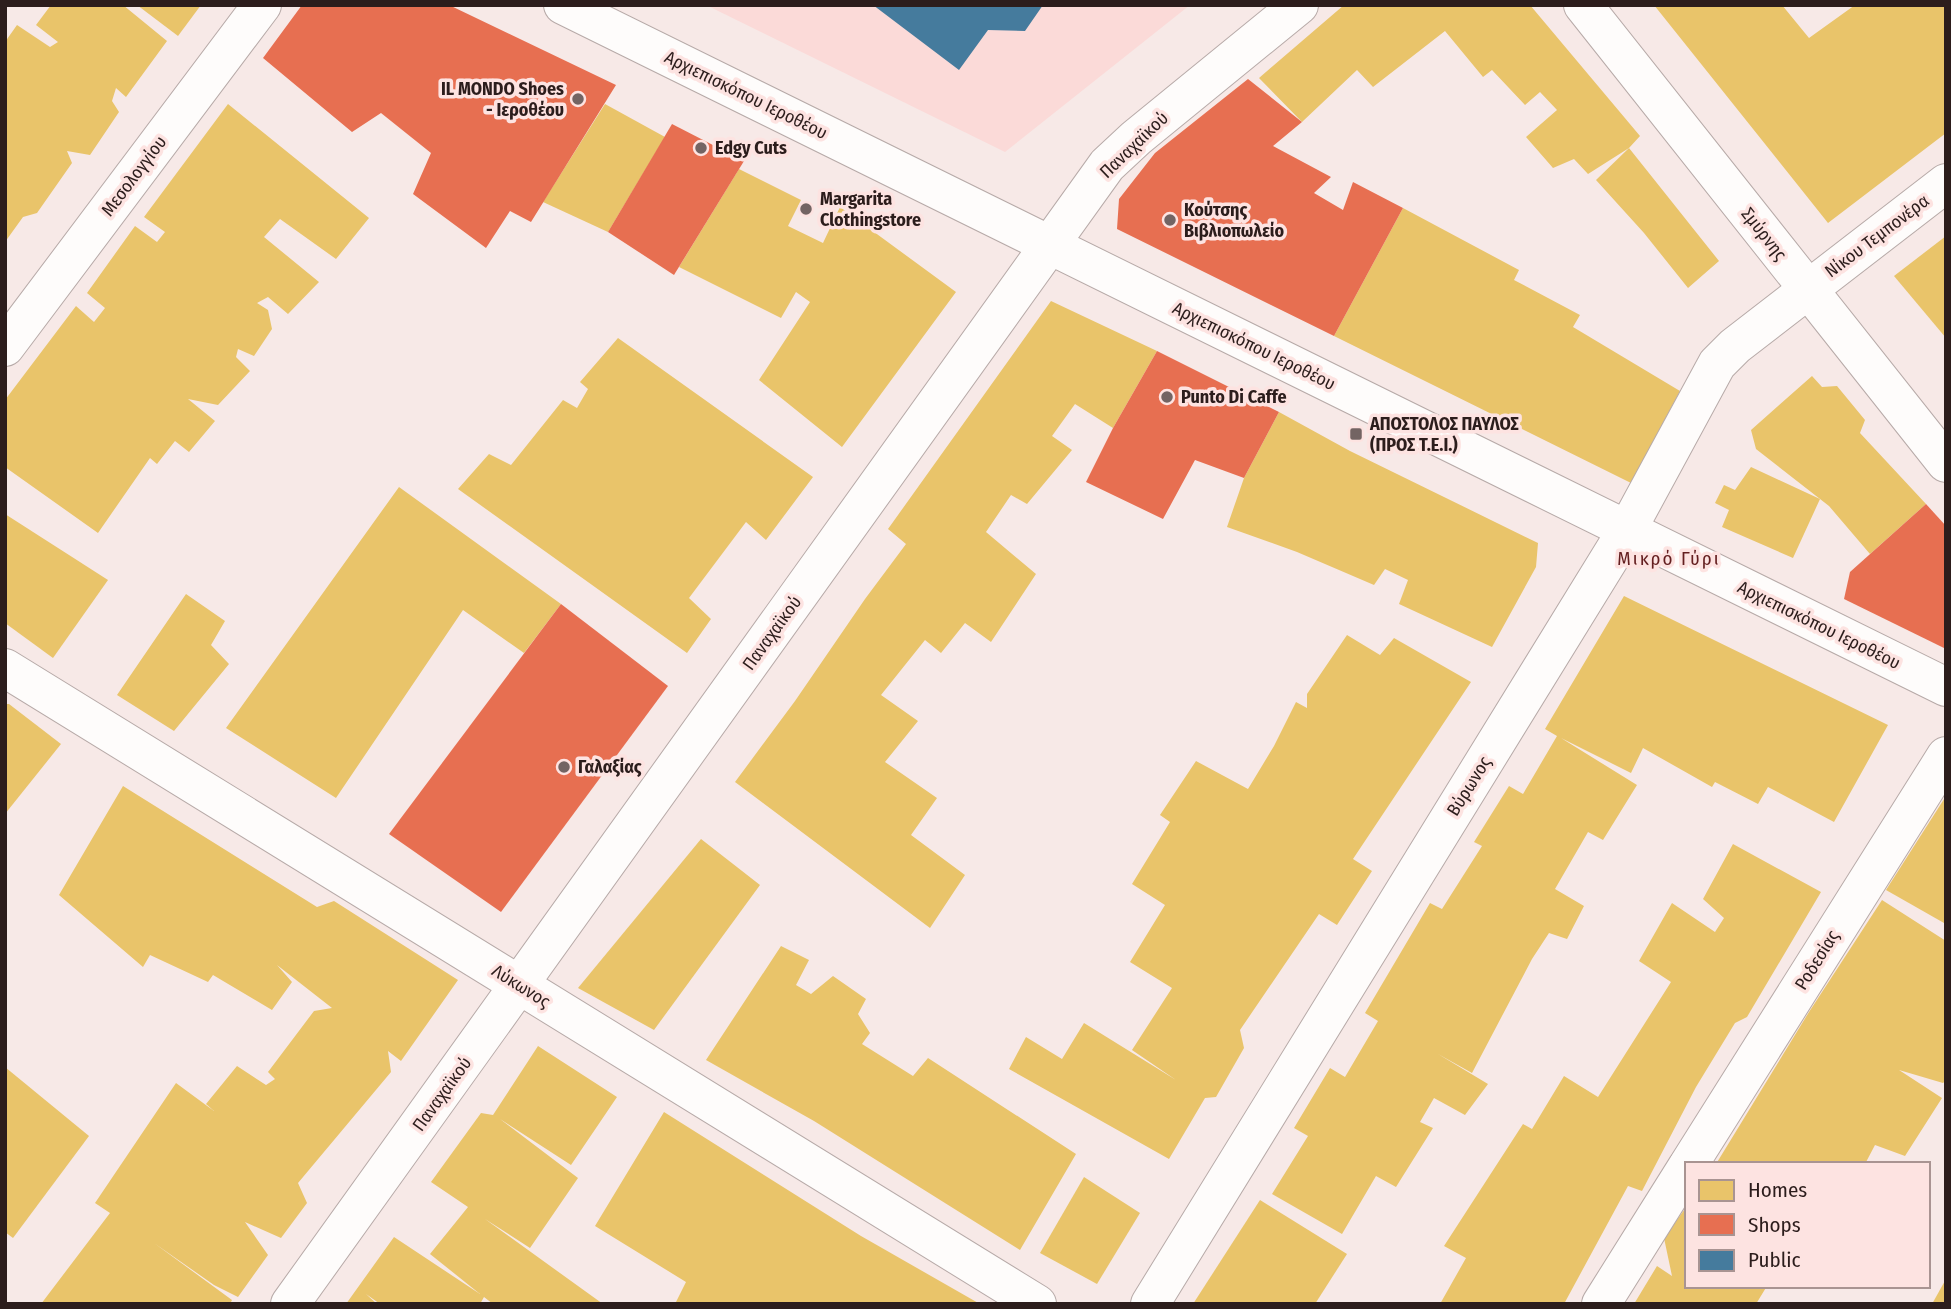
<svg xmlns="http://www.w3.org/2000/svg" width="1951" height="1309" font-family="'Fira Sans Condensed',sans-serif">
	<style>
		.green { fill: #fbdad8 }
		.homes { fill: #e9c46a }
		.shops { fill: #e76f51 }
		.public { fill: #457b9d }
		.lines { fill: none; stroke-linecap: round; stroke-linejoin: round }
		.minor-casing { stroke: #b7aaa8; stroke-width: 40 }
		.tertiary-casing { stroke: #b7aaa8; stroke-width: 40 }
		.secondary-casing { stroke: #b7aaa8; stroke-width: 40 }
		.minor { stroke: #fefcfb; stroke-width: 38 }
		.tertiary { stroke: #fefcfb; stroke-width: 38 }
		.secondary { stroke: #fefcfb; stroke-width: 38 }
		.poi-dot { fill: #736463; stroke: #fde3e1; stroke-width: 2.5 }
		.labels { text-anchor: middle; dominant-baseline: central; stroke-width: 7; stroke-linejoin: round; paint-order: stroke }
		.poi-label { font-size: 18px; font-weight: bold; fill: #2c1d1c; stroke: #fde3e1; text-anchor: start }
		.street-label { font-size: 18px; fill: #2c1d1c; stroke: #fde3e1 }
		.neighbourhood-label { font-size: 19px; letter-spacing: 2px; fill: #641f20; stroke: #fde3e1 }
	</style>
	<rect width="100%" height="100%" fill="#f7e9e7"/>
	<polygon class="green" points="706,5 1190,5 1005,152"/>
	<g class="homes">
		<polygon points="51,5 123,5 167,41 126,97 116,88 112,101 119,112 90,155 67,151 72,163 37,213 23,217 5,242 5,42 17,25 50,47 58,42 36,25"/>
		<polygon points="137,5 201,5 178,36"/>
		<polygon points="1344,5 1530,5 1640,136 1629,148 1588,174 1574,159 1553,168 1526,137 1557,110 1540,92 1525,105 1492,70 1483,77 1445,31 1373,87 1357,70 1302,122 1259,78"/>
		<polygon points="1654,5 1782,5 1809,38 1855,5 1946,5 1946,133 1828,223"/>
		<polygon points="228,104 369,218 336,259 280,219 264,237 319,282 288,314 268,297 257,303 268,310 272,329 254,356 238,349 236,357 250,371 218,405 188,399 215,421 189,452 175,441 157,464 150,458 98,533 5,467 5,400 76,306 94,322 105,308 87,293 135,226 157,242 165,232 144,217"/>
		<polygon points="605,104 665,137 608,232 543,202"/>
		<polygon points="1629,148 1719,261 1688,288 1644,233 1596,180"/>
		<polygon points="739,169 801,200 788,226 823,243 840,207 956,292 842,447 759,380 810,302 796,292 781,318 679,267"/>
		<polygon points="1403,208 1519,270 1514,280 1580,315 1573,327 1680,391 1631,483 1334,336"/>
		<polygon points="1946,236 1946,338 1894,276"/>
		<polygon points="1051,301 1157,351 1113,428 1075,404 1052,436 1072,450 1027,504 1011,495 986,532 1036,574 991,642 965,623 941,653 925,640 881,695 918,721 885,762 937,798 911,835 965,875 930,928 735,782 795,701 865,599 906,544 888,529"/>
		<polygon points="618,338 813,477 766,540 746,522 689,598 711,619 687,653 458,489 489,454 511,465 563,400 577,408 588,389 580,382"/>
		<polygon points="1812,376 1822,387 1837,386 1865,420 1860,433 1926,504 1870,554 1829,506 1756,449 1751,430"/>
		<polygon points="1279,412 1350,451 1538,543 1536,567 1492,647 1399,604 1408,580 1385,569 1374,585 1297,552 1227,527 1244,478"/>
		<polygon points="1751,467 1820,499 1793,558 1722,527 1729,510 1715,503 1724,485 1735,490"/>
		<polygon points="399,487 561,604 524,653 463,610 336,798 226,728"/>
		<polygon points="5,514 108,580 53,658 5,623"/>
		<polygon points="186,594 225,621 211,645 229,664 174,731 117,695"/>
		<polygon points="1624,596 1888,725 1834,822 1768,787 1758,804 1715,782 1712,787 1643,748 1631,773 1561,738 1637,785 1603,840 1588,832 1555,889 1584,906 1567,939 1549,933 1532,959 1472,1073 1438,1054 1488,1084 1465,1115 1434,1098 1420,1122 1433,1128 1396,1187 1376,1176 1342,1234 1272,1194 1308,1136 1294,1128 1330,1068 1345,1077 1378,1021 1365,1013 1430,903 1442,909 1482,846 1474,842 1509,786 1523,794 1557,736 1545,729"/>
		<polygon points="1347,635 1380,655 1394,638 1471,682 1353,859 1372,871 1337,925 1319,914 1240,1030 1244,1048 1216,1097 1205,1098 1169,1159 1009,1069 1026,1037 1062,1059 1084,1023 1176,1080 1132,1050 1172,988 1130,962 1165,905 1132,884 1170,822 1160,815 1196,761 1248,789 1274,746 1296,702 1307,708 1307,694"/>
		<polygon points="5,704 9,704 61,744 5,814"/>
		<polygon points="123,786 317,907 334,901 458,980 401,1061 388,1051 391,1072 298,1183 307,1203 281,1238 245,1222 268,1255 238,1297 214,1285 154,1243 232,1300 230,1304 41,1304 110,1213 95,1203 176,1083 214,1111 206,1104 237,1066 266,1085 275,1079 268,1072 314,1011 332,1008 277,965 292,982 272,1010 213,975 208,982 150,955 143,967 59,895"/>
		<polygon points="1946,796 1946,919 1944,923 1886,890"/>
		<polygon points="701,839 760,885 654,1030 578,988"/>
		<polygon points="1733,844 1821,892 1747,1017 1735,1023 1696,1087 1642,1191 1628,1186 1564,1304 1440,1304 1466,1258 1444,1246 1523,1124 1532,1129 1564,1076 1598,1097 1671,982 1639,961 1672,903 1715,932 1724,918 1703,899"/>
		<polygon points="1882,900 1946,941 1946,1080 1943,1083 1899,1070 1942,1098 1905,1156 1875,1145 1865,1164 1716,1164 1809,1012"/>
		<polygon points="781,946 809,960 796,985 811,994 833,976 866,999 858,1014 870,1033 862,1044 913,1076 928,1058 1076,1154 1020,1250 814,1121 706,1060"/>
		<polygon points="538,1046 617,1097 571,1165 500,1119 578,1178 530,1248 485,1219 603,1304 493,1304 484,1297 480,1304 380,1304 366,1294 377,1304 346,1304 394,1237 480,1294 430,1254 468,1207 431,1182 481,1113 493,1115"/>
		<polygon points="5,1067 89,1136 13,1238 5,1232"/>
		<polygon points="664,1112 861,1236 980,1304 680,1304 676,1302 686,1282 595,1226"/>
		<polygon points="1084,1177 1140,1213 1097,1284 1040,1253"/>
		<polygon points="1260,1200 1347,1254 1315,1304 1193,1304"/>
		<polygon points="1687,1206 1687,1286 1767,1286 1756,1304 1634,1304 1657,1266 1672,1276 1664,1238"/>
		<polygon points="1946,1279 1946,1304 1932,1304"/>
	</g>
	<g class="shops">
		<polygon points="302,5 449,5 616,85 531,222 510,211 486,248 413,194 431,153 381,113 352,132 263,58"/>
		<polygon points="1248,79 1302,122 1273,146 1331,177 1314,193 1343,210 1353,182 1403,208 1334,336 1117,229 1119,199 1155,153"/>
		<polygon points="672,124 744,161 674,275 608,232"/>
		<polygon points="1157,351 1279,412 1244,478 1195,460 1163,519 1086,482 1113,428"/>
		<polygon points="1926,504 1946,526 1946,649 1844,599 1850,572"/>
		<polygon points="561,604 668,686 501,912 389,834"/>
	</g>
	<polygon class="public" points="873,5 1043,5 1025,31 988,30 959,70"/>
	<g class="lines">
		<g class="minor-casing">
			<g id="minor">
				<polyline points="5,347 262,5"/>
				<polyline points="5,668 1037,1304"/>
				<polyline points="1689,1164 1946,756"/>
				<polyline points="290,1304 1107,165 1136,138 1299,5"/>
				<polyline points="1150,1304 1627,530 1717,364 1735,346 1946,183"/>
				<polyline points="1601,1304 1687,1167"/>
			</g>
		</g>
		<g class="tertiary-casing">
			<polyline id="tertiary" points="563,5 1946,687"/>
		</g>
		<g class="secondary-casing">
			<polyline id="secondary" points="1583,5 1946,463"/>
		</g>
		<use href="#minor" class="minor"/>
		<use href="#tertiary" class="tertiary"/>
		<use href="#secondary" class="secondary"/>
	</g>
	<g class="poi-dot">
		<circle cx="578" cy="99" r="7"/>
		<circle cx="701" cy="148" r="7"/>
		<circle cx="806" cy="209" r="7"/>
		<circle cx="1170" cy="220" r="7"/>
		<circle cx="1167" cy="397" r="7"/>
		<rect x="1349" y="427" width="14" height="14" rx="3.5"/>
		<circle cx="564" cy="767" r="7"/>
	</g>
	<g class="labels">
		<g class="poi-label">
			<text x="564" y="89" text-anchor="end">IL MONDO Shoes<tspan x="564" dy="21">- Ιεροθέου</tspan></text>
			<text x="715" y="148">Edgy Cuts</text>
			<text x="820" y="199">Margarita<tspan x="820" dy="21">Clothingstore</tspan></text>
			<text x="1184" y="210">Κούτσης<tspan x="1184" dy="21">Βιβλιοπωλείο</tspan></text>
			<text x="1181" y="397">Punto Di Caffe</text>
			<text x="1370" y="424">ΑΠΟΣΤΟΛΟΣ ΠΑΥΛΟΣ<tspan x="1370" dy="21">(ΠΡΟΣ Τ.Ε.Ι.)</tspan></text>
			<text x="578" y="767">Γαλαξίας</text>
		</g>
		<g class="street-label">
			<text transform="translate(746 95) rotate(26)">Αρχιεπισκόπου Ιεροθέου</text>
			<text transform="translate(1134 145) rotate(-44)">Παναχαϊκού</text>
			<text transform="translate(134 176) rotate(-53)">Μεσολογγίου</text>
			<text transform="translate(1764 234) rotate(52)">Σμύρνης</text>
			<text transform="translate(1877 236) rotate(-37)">Νίκου Τεμπονέρα</text>
			<text transform="translate(1254 346) rotate(26)">Αρχιεπισκόπου Ιεροθέου</text>
			<text transform="translate(1819 625) rotate(26)">Αρχιεπισκόπου Ιεροθέου</text>
			<text transform="translate(772 633) rotate(-54)">Παναχαϊκού</text>
			<text transform="translate(1469 786) rotate(-58)">Βύρωνος</text>
			<text transform="translate(1817 960) rotate(-58)">Ροδεσίας</text>
			<text transform="translate(521 986) rotate(32)">Λύκωνος</text>
			<text transform="translate(442 1094) rotate(-54)">Παναχαϊκού</text>
		</g>
		<g class="neighbourhood-label">
			<text x="1669" y="558">Μικρό Γύρι</text>
		</g>
	</g>
	<rect width="1951" height="1309" fill="none" stroke="#2c1d1c" stroke-width="14"/>
	<rect x="1685" y="1162" width="245" height="126" fill="#fde3e1" stroke="#a99492" stroke-width="2"/>
	<rect x="1699" y="1180" width="35" height="21" fill="#e9c46a" stroke="#a99492" stroke-width="2"/>
	<text x="1748" y="1197" font-size="21" fill="#2c1d1c">Homes</text>
	<rect x="1699" y="1214" width="35" height="21" fill="#e76f51" stroke="#a99492" stroke-width="2"/>
	<text x="1748" y="1232" font-size="21" fill="#2c1d1c">Shops</text>
	<rect x="1699" y="1250" width="35" height="21" fill="#457b9d" stroke="#a99492" stroke-width="2"/>
	<text x="1748" y="1267" font-size="21" fill="#2c1d1c">Public</text>
</svg>
